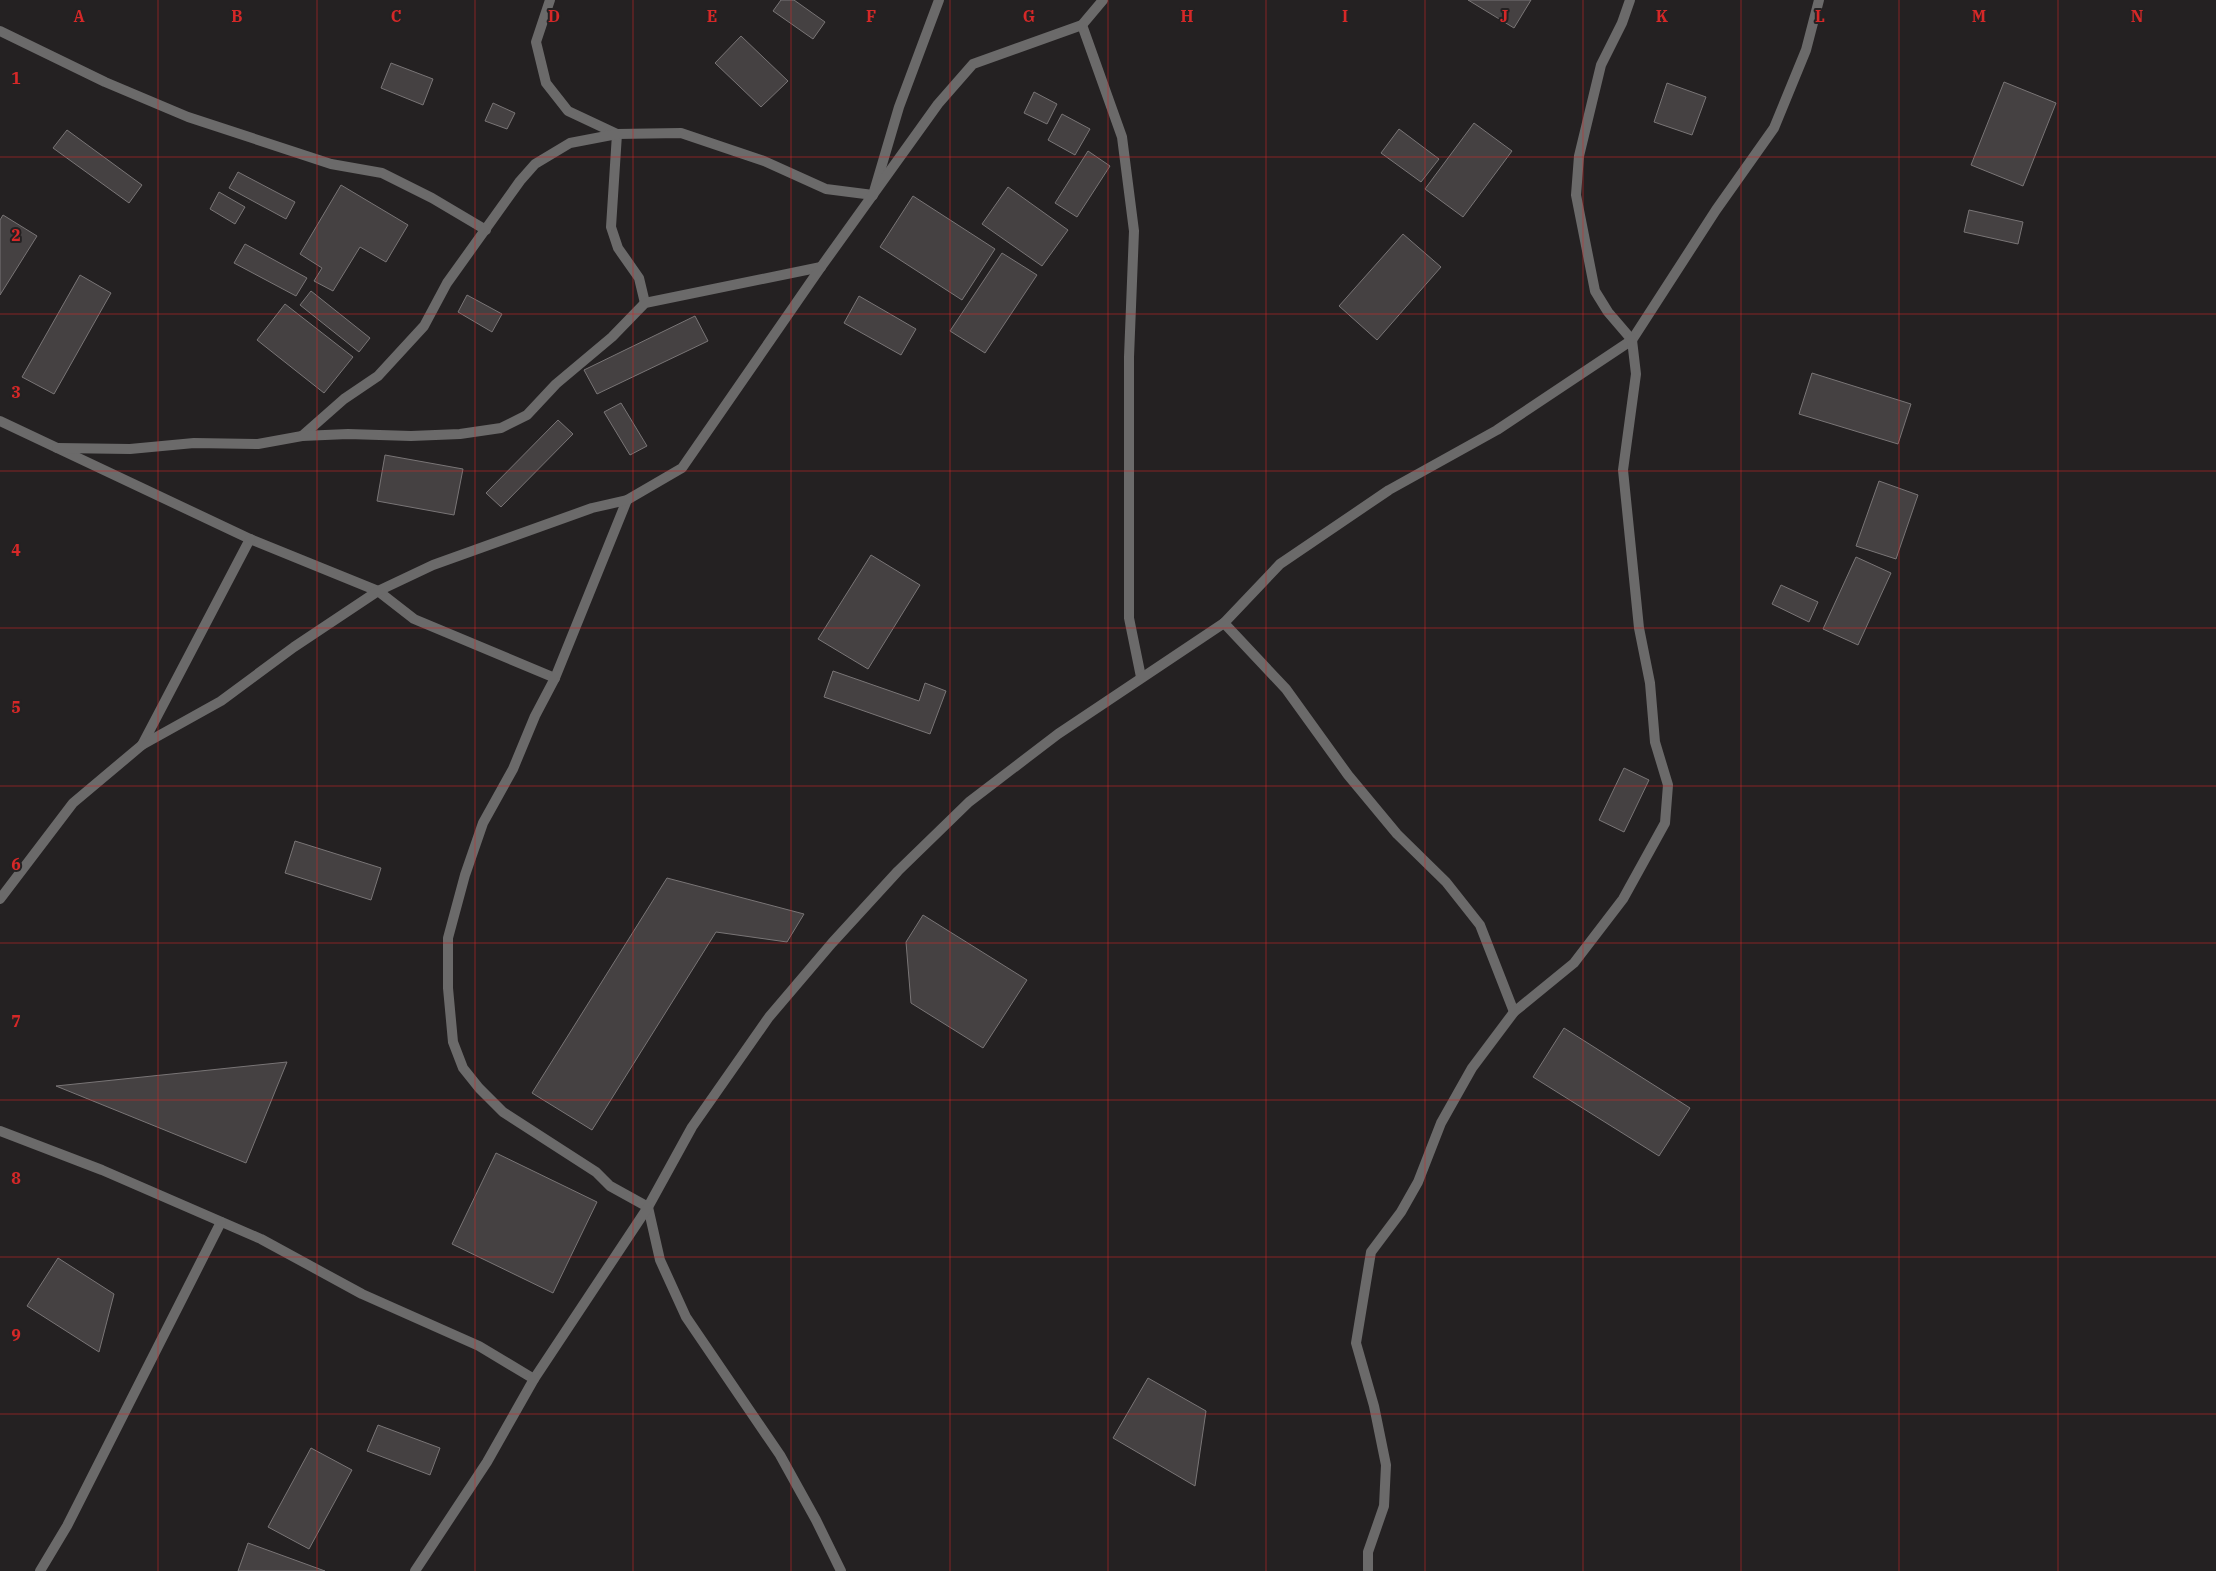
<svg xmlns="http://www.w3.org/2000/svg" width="2216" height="1571" font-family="'IBM Plex Serif',serif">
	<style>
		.building { fill: #454142; stroke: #797576 }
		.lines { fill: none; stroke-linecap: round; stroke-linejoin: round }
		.street { stroke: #6b6a6a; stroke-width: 10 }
		.grid { fill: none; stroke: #d62828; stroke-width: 1; stroke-opacity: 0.55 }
		.grid-label { font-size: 16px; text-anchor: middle; font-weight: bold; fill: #d62828; stroke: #242122; stroke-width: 4; stroke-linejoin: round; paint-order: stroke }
	</style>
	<rect width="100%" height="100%" fill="#242122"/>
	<g class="building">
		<polygon points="781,0 794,0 825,22 813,39 773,11"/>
		<polygon points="1468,0 1531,0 1514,28"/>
		<polygon points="741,36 788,81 761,107 715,63"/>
		<polygon points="391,63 433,79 423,105 381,88"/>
		<polygon points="2004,82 2056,103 2023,186 1971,165"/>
		<polygon points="1667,83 1706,97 1692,135 1654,122"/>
		<polygon points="1034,92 1057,104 1047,124 1024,113"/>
		<polygon points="493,103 515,113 507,129 485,121"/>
		<polygon points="1062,114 1090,129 1075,155 1048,140"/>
		<polygon points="1474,123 1512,151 1463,217 1425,189"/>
		<polygon points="1399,129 1439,159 1421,182 1381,153"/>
		<polygon points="67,130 142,185 129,203 53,148"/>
		<polygon points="1088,151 1110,166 1077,217 1055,203"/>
		<polygon points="238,172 295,202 286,219 229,188"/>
		<polygon points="341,185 408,225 386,262 360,247 333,291 314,281 322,268 300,254"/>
		<polygon points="1008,187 1068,230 1042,266 982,224"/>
		<polygon points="219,192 245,207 235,224 210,209"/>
		<polygon points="913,196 995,249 962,300 880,247"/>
		<polygon points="1969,210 2023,222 2018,244 1964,232"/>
		<polygon points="3,215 37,236 0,295 0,220"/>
		<polygon points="1403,234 1441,267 1377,340 1339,306"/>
		<polygon points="245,244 307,278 296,296 234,263"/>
		<polygon points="1002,253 1037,275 985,353 950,331"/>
		<polygon points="80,275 111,293 54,394 22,377"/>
		<polygon points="311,291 370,338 359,352 300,305"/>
		<polygon points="467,295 502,314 492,332 458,312"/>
		<polygon points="859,296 916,329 901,355 844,323"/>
		<polygon points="285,304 353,357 324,393 257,340"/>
		<polygon points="695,316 708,341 597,394 584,370"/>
		<polygon points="1812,373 1911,404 1898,444 1799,414"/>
		<polygon points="621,403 647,446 630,455 604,412"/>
		<polygon points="558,420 573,434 501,507 486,493"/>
		<polygon points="385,455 463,469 454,515 377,501"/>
		<polygon points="1879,481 1918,495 1896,559 1856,546"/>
		<polygon points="871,555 920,585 868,669 818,639"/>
		<polygon points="1856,557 1891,573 1858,645 1823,629"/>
		<polygon points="1781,585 1818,602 1809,622 1772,604"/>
		<polygon points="833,671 919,701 925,683 946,691 930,734 824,697"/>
		<polygon points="1624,768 1649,780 1624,832 1599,820"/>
		<polygon points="295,841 381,868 371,900 285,873"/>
		<polygon points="667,878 804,914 787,942 716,932 592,1130 532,1093"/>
		<polygon points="923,915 1027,980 983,1048 911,1003 906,942"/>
		<polygon points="1564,1028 1690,1108 1659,1156 1533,1077"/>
		<polygon points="287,1062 246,1163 56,1086"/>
		<polygon points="496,1153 597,1202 553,1293 452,1244"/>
		<polygon points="58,1258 114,1294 99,1352 27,1306"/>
		<polygon points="1148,1378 1206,1411 1195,1486 1113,1438"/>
		<polygon points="378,1425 440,1448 430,1475 367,1451"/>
		<polygon points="311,1448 352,1470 309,1549 268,1527"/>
		<polygon points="248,1543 325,1571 238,1571"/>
	</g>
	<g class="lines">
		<g class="street">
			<polyline points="550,0 536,42 546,83 568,111 617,134 611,227 618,248 639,278 645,303"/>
			<polyline points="1082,25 1122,137 1134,231 1129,357 1129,618 1141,677"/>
			<polyline points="0,31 105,82 188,117 331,164 382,173 432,198 486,230"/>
			<polyline points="0,421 250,539 378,591 414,619 555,678"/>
			<polyline points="302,436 344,399 378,376 424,326 447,283 520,181 535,164 570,143 617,134 681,133 764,161 826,189 873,195 899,107 939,0"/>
			<polyline points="57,448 130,449 194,443 258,444 302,436 348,434 411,436 460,434 501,428 527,415 556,384 612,337 645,303 821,267"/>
			<polyline points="627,500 555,678 535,716 513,769 483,823 465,875 448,938 448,988 453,1042 463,1068 479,1088 503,1112 596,1172 610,1186 648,1207 660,1260 686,1317 780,1455 816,1520 841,1571"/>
			<polyline points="1224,623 1286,689 1348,775 1397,834 1446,882 1480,925 1514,1012"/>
			<polyline points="142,745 250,539"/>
			<polyline points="0,899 73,803 142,745 221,701 294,647 378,591 433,565 592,508 627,500 682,468 821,267 938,104 973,64 1082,25 1103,0"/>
			<polyline points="0,1131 102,1170 261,1239 362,1294 479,1346 534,1379"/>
			<polyline points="40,1571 67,1526 221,1222"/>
			<polyline points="415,1571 487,1462 534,1379 648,1207 692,1127 769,1017 832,943 898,871 969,802 1058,734 1224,623 1280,564 1389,490 1497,430 1632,340 1716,210 1774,128 1806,50 1819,0"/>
			<polyline points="1368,1571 1368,1552 1384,1506 1386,1465 1374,1406 1356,1343 1371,1252 1401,1212 1418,1182 1441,1123 1472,1068 1514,1012 1574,963 1623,899 1665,823 1668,785 1655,742 1650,683 1639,628 1623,470 1636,374 1632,340 1608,312 1595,291 1576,195 1579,156 1601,65 1622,23 1630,0"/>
		</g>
	</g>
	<path class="grid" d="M158 0V1571M317 0V1571M475 0V1571M633 0V1571M791 0V1571M950 0V1571M1108 0V1571M1266 0V1571M1425 0V1571M1583 0V1571M1741 0V1571M1899 0V1571M2058 0V1571M0 157H2216M0 314H2216M0 471H2216M0 628H2216M0 786H2216M0 943H2216M0 1100H2216M0 1257H2216M0 1414H2216"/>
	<g class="grid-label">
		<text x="79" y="22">A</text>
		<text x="237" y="22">B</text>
		<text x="396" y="22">C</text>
		<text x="554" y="22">D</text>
		<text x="712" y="22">E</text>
		<text x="871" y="22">F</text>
		<text x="1029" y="22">G</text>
		<text x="1187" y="22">H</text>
		<text x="1345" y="22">I</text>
		<text x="1504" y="22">J</text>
		<text x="1662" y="22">K</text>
		<text x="1820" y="22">L</text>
		<text x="1979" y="22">M</text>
		<text x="2137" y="22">N</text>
		<text x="16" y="84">1</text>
		<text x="16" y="241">2</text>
		<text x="16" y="398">3</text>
		<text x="16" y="556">4</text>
		<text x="16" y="713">5</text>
		<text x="16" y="870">6</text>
		<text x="16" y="1027">7</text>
		<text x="16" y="1184">8</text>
		<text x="16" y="1341">9</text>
	</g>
</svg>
